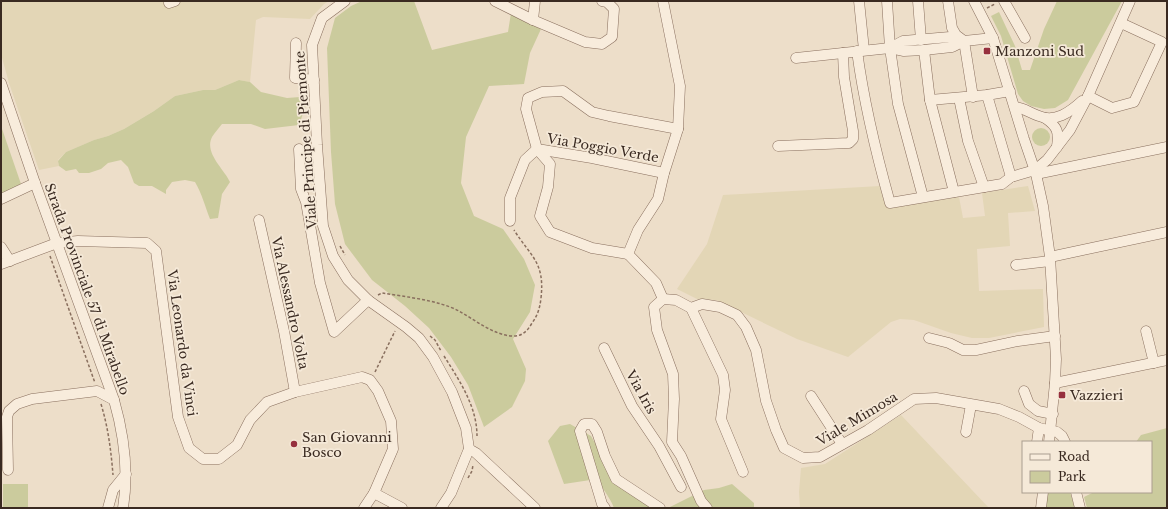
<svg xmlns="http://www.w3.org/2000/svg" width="1168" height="509" font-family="'Libre Baskerville',serif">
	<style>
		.farmland { fill: #e3d6b6 }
		.green { fill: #cbcb9d }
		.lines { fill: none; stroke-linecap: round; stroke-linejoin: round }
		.minor-casing { stroke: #896f5e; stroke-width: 11 }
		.path { stroke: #896f5e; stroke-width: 1.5; stroke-dasharray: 3 2; stroke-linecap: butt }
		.minor { stroke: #f8ecdc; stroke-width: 10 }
		.poi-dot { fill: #96303e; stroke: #f5e9d8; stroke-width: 1.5 }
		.labels { text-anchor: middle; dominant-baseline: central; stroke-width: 3.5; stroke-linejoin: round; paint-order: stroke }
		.poi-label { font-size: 13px; fill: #3a2a21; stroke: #f5e9d8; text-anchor: start }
		.street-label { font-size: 13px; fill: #3a2a21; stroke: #f5e9d8 }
	</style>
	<rect width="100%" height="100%" fill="#eddec9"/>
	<g class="farmland">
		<polygon points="1,1 329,1 324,4 310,19 263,17 256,20 250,82 239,80 215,90 203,90 175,96 154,111 124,129 108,136 94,140 66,152 58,160 59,166 39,170 9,83 1,54"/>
		<polygon points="880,186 886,207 959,197 963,218 985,216 982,193 1028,186 1035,211 1008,213 1010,246 977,249 979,291 1043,289 1044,327 989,338 972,338 951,333 914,320 900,319 891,322 848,357 797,339 716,300 697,299 677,289 707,244 723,195"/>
		<polygon points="901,415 989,508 797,508 800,507 799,492 801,468 825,464"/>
	</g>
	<g class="green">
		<polygon points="362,1 414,1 432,50 508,32 511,13 541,29 530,53 524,84 489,86 466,137 461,183 474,216 503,229 524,259 535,285 530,312 513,339 526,369 525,381 512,407 484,427 468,385 451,357 429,328 405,306 372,280 345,244 335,204 331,152 327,48 335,18 351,6"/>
		<polygon points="1057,1 1122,1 1068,100 1055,108 1044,109 1031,106 1023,101 1018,94 1001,36 991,16 999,12 1015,46 1022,70 1030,70 1044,29"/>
		<path d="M239 80 250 82 261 92 287 98 300 97 305 99 306 105 299 125 265 129 251 124H222C219 128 215 132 212 137 204 153 224 169 230 182L222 194 218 218 210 219C205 206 202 194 195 182L185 180 172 182 166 190V194L152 186H139L134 183 128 167 121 160 108 163 101 169 89 173H79L76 169 66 171 59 166 58 161 66 152 94 140 108 136 124 129 154 111 175 96 203 90H215Z"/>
		<polygon points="1,126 21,184 1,194"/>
		<circle cx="1041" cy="137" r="9"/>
		<path d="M570 424 591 436 599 450 606 468 650 508H614C610 497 603 490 597 479L564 484 548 441 560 426Z"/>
		<polygon points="1167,428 1167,508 1087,508 1084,497 1094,492 1151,492 1151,442 1136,442 1141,435"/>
		<rect x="3" y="484" width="25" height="24"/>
		<polygon points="732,484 754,503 754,508 668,508 704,490 719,488"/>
		<polygon points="1047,492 1070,492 1075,508 1045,508"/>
	</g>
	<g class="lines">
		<g class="minor-casing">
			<g id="minor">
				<polyline points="345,1 322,18 312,45 317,145 323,226 333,256 348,280 368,300 406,327 419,338 433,357 452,392 466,428 469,449 451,493 441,508"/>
				<polyline points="495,1 533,20 585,42 602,44 612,37 614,9 607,2 602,1"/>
				<polyline points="663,1 680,86 678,129 664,173 658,199 638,230 628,254 656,283 663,299"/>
				<polyline points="859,1 864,50"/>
				<polyline points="887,1 890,48 898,104 923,197"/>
				<polyline points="918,1 921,40"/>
				<polyline points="948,1 952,28 956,35 964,41 973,97"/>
				<polyline points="974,1 993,38 1024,139 1036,174 1043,206 1050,257 1056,359 1055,383 1049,442"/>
				<polyline points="1004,1 1025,38"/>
				<polyline points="169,3 175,1"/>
				<polyline points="533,20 535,1"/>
				<polyline points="964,41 950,37 903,41 890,48 904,51 924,50 952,47 964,41 993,38"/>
				<polyline points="296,43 295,78 314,80"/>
				<polyline points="924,50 930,100 954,192"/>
				<path d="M857 51C864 103 876 153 890 203L1002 184 1011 177 1035 170 1047 160 1070 130 1088 96 1130 1"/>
				<polyline points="796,58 890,48"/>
				<path d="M1 83 35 183 114 400C124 435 129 471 123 508"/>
				<polyline points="987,95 1011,177"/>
				<polyline points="1088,96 1112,108 1134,102 1162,42 1121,23"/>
				<polyline points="959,98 968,141 984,187"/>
				<polyline points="930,100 987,95 1010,91"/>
				<path d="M1015 107C1024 108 1030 113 1039 116 1055 123 1070 112 1082 101"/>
				<path d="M1045 118C1058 127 1059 132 1057 147"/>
				<polyline points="778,146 849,143 853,139 853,131 844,77 843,53"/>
				<polyline points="299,149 301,189 306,202 320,283 334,332 368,300"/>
				<polyline points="664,173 592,158 537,149 526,109 528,98 542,92 563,91 592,112 609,116 678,129"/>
				<polyline points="1036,174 1167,147"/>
				<polyline points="1,199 35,183"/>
				<polyline points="259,220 284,331 295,392"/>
				<polyline points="510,221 510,198 525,160 537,149 550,164 548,187 540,216 550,232 592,248 628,254"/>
				<polyline points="1,247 10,261"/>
				<polyline points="1050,257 1167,232"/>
				<polyline points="1,264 57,243 78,241 147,243 156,251 178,417 189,448 203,459 219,459 237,445 250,420 267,402 295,392 362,377 370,380 378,391 391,421 393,449 374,493 364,508"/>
				<polyline points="1016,265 1050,261"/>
				<polyline points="691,308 723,375 725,390 721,419 743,472"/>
				<polyline points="1146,331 1154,363"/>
				<polyline points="929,338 949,343 963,350 976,350 1018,341 1055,336"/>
				<polyline points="604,348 632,406 659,446 681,487"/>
				<polyline points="1055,383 1167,360"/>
				<polyline points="1024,391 1029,404 1038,411 1053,414"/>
				<polyline points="811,396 842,444"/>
				<polyline points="966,432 971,405"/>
				<polyline points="1037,442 1039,428"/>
				<polyline points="469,449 476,453 535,508"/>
				<polyline points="8,470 7,417 9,411 17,404 32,399 97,391 114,400"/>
				<polyline points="1076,492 1080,508"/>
				<polyline points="374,493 402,508"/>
				<polyline points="108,508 113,490 126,474"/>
				<polyline points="605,508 602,504 580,431 584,424 592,424 597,432 605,456 616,479 660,508"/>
				<polyline points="707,508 701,501 681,456 672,442 674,399 673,374 657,330 654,307 663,299 676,300 691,308 702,304 720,307 737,315 746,327 756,350 766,401 776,430 784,448 803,458 820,457 868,430 914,399 936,398 999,409 1019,417 1039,428 1057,432 1062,436 1065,442"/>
				<polyline points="1041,508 1043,492"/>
			</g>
		</g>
		<g class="path">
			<polyline points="987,8 995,4"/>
			<polyline points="340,246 345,255"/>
			<polyline points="50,256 95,383"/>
			<path d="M378 295 382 293C406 297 438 300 459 311 475 320 492 334 511 336 521 337 527 332 532 323 538 315 540 307 541 298 545 262 531 257 514 230"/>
			<polyline points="430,336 435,340 441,351"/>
			<path d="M444 356C459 380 477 406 477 436"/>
			<polyline points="375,372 395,331"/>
			<path d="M101 404C108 427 111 450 113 475"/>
			<polyline points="468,478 472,471 473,465"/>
		</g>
		<use href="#minor" class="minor"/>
	</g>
	<g class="poi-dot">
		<rect x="983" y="47" width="8" height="8" rx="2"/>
		<rect x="1058" y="391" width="8" height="8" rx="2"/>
		<circle cx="294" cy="444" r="4"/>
	</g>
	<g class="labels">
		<g class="poi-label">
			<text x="995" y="51">Manzoni Sud</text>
			<text x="1070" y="395">Vazzieri</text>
			<text x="302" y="437">San Giovanni<tspan x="302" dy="15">Bosco</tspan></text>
		</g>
		<g class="street-label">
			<text transform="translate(306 140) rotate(-94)">Viale Principe di Piemonte</text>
			<text transform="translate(603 148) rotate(10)">Via Poggio Verde</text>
			<text transform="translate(87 289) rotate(70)">Strada Provinciale 57 di Mirabello</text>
			<text transform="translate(290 303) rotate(78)">Via Alessandro Volta</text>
			<text transform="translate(182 343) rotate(82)">Via Leonardo da Vinci</text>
			<text transform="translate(641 392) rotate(61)">Via Iris</text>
			<text transform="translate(857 419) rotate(-31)">Viale Mimosa</text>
		</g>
	</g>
	<rect width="1168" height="509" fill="none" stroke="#3a2a21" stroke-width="4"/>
	<rect x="1022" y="441" width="130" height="52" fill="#f5e9d8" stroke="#aa9d8f"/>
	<rect x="1030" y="454" width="20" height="6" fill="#f8ecdc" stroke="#aa9d8f"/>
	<text x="1058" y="461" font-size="12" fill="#3a2a21">Road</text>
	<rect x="1030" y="471" width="20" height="12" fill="#cbcb9d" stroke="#aa9d8f"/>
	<text x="1058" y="481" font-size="12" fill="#3a2a21">Park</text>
</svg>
